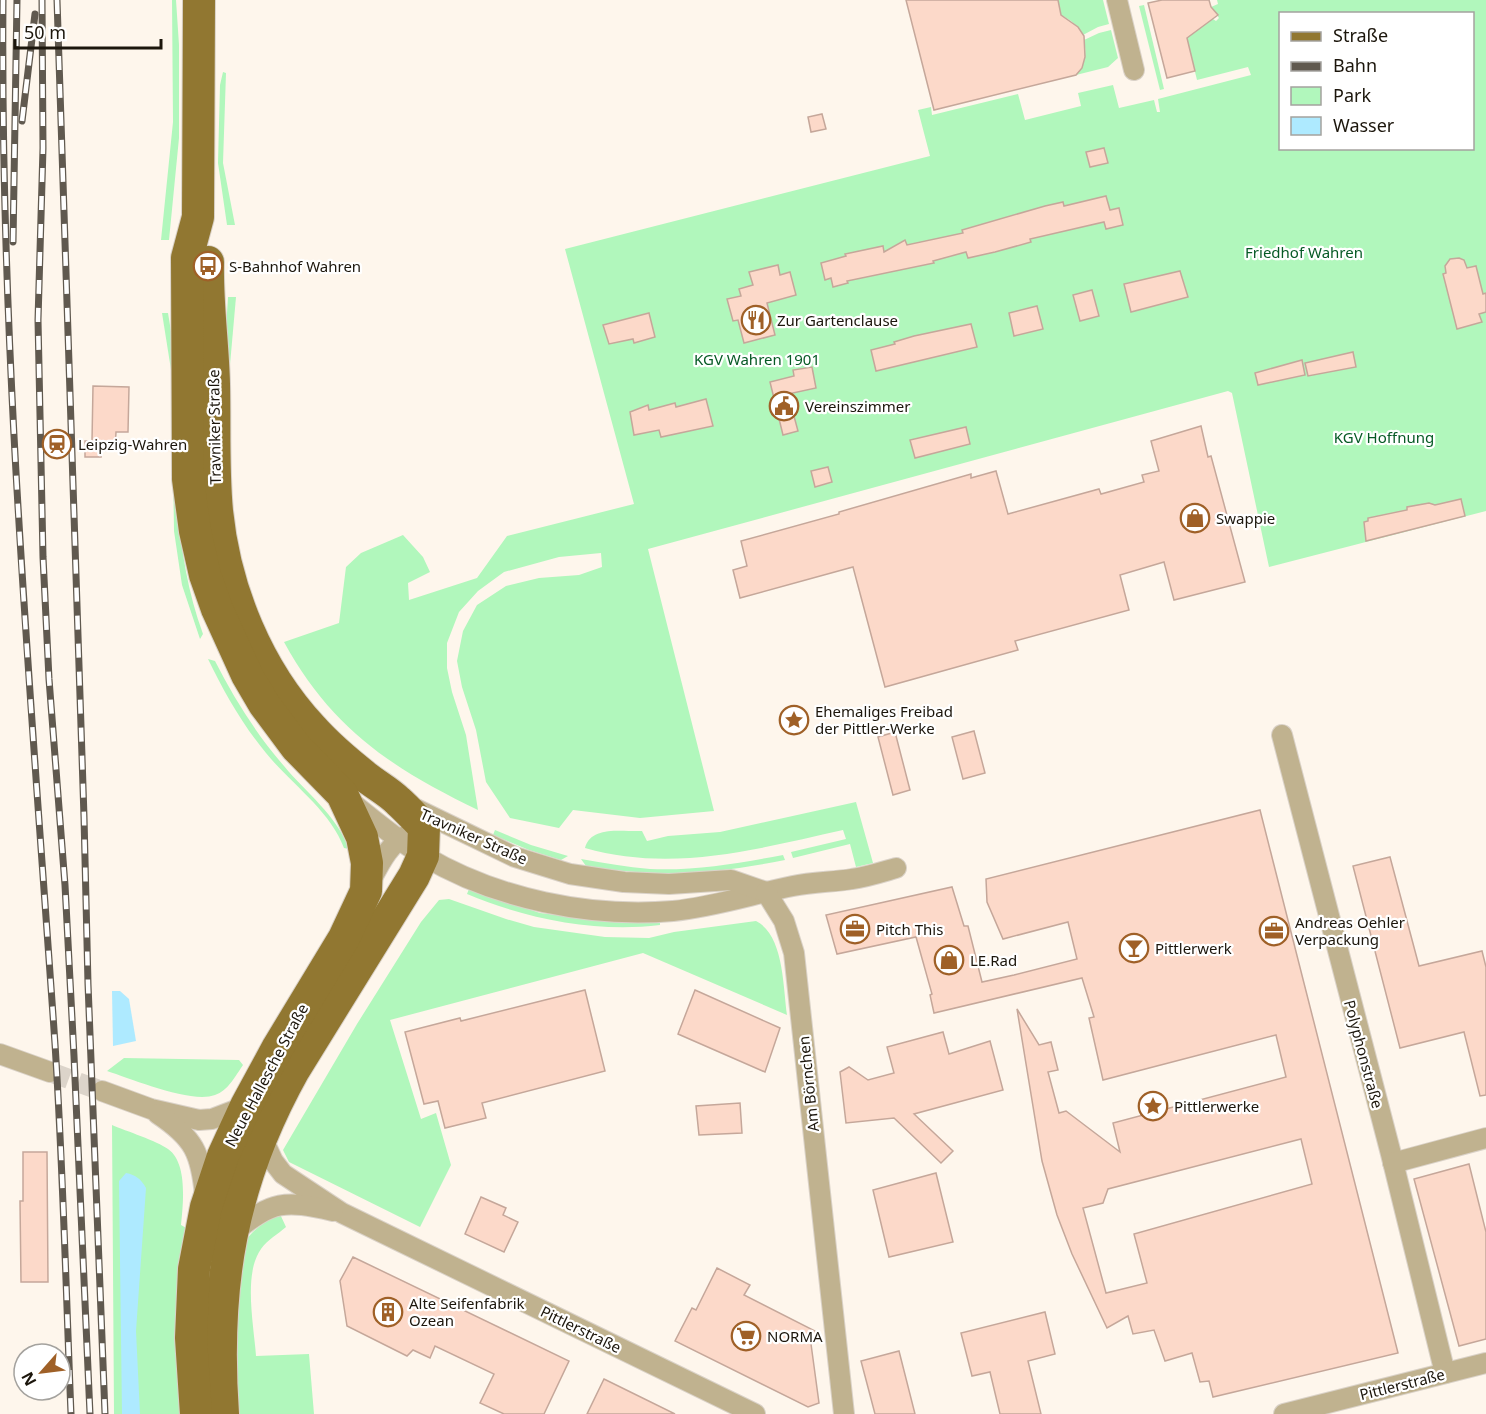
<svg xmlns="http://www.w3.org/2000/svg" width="1486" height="1414" font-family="'Noto Sans',sans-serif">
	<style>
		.green { fill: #b1f7bc; fill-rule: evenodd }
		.water { fill: #aeeaff }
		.building { fill: #fcd9c9; stroke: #c5a79a; stroke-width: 1.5; fill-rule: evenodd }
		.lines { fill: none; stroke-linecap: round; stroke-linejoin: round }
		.minor-tunnel { stroke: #dcd4ca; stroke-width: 20; stroke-dasharray: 20 10; stroke-linecap: butt }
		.minor-casing { stroke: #dad2c8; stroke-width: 22 }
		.primary-casing { stroke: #dad2c8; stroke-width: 34 }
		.minor { stroke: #c0b28f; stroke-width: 20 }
		.primary { stroke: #917731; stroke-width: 32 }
		.rail-casing { stroke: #60594f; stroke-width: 7 }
		.rail { stroke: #fff; stroke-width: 4.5; stroke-dasharray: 14; stroke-linecap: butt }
		.labels { text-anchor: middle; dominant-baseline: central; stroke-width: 4.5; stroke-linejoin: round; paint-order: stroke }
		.park-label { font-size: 15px; fill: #065a25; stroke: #fff }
		.poi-label { font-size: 15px; fill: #1c160c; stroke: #fff; text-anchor: start }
		.street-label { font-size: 15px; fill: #1c160c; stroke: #fff }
	</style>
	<rect width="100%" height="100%" fill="#fef6ec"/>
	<g class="green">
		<polygon points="172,0 176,0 179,45 179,138 169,240 161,240 173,122"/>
		<path d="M1058 0H1103L1109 24 1098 27 1083 35C1078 26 1072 21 1063 16L1055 18Z"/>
		<path d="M1217 0H1486V511L1269 567 1232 393 1228 391 648 549 714 811 640 818 573 810 559 828 510 818 486 782 476 730 462 687 457 661 463 631 477 605 506 586 539 578 579 575 602 567 601 553 559 557 504 572 478 591 459 612 447 643V668L452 692 466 735 478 810C391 768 331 728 284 642L339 623 346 567 361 553 403 535 423 557 430 572 408 583 409 600 477 578 507 536 634 504 565 249 930 156 918 110 931 107 932 115 1018 94 1025 120 1081 106 1078 93 1113 85 1119 108 1154 100 1157 112H1160L1158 99 1251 75 1248 67 1197 80 1183 23 1203 26 1213 19 1216 21 1219 18 1211 7 1218 4ZM1280 14H1472V148H1280Z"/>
		<polygon points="1144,5 1164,89 1160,90 1139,6"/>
		<path d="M1111 30 1118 58 1108 67 1076 75C1085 65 1087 54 1084 40L1099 33Z"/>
		<polygon points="223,72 226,73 223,163 235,225 227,225 218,163 220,85"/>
		<polygon points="228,297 236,297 229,376 223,379"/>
		<polygon points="162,313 168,313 176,362 174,379 172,376"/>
		<path d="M172 397C176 477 175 558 203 634L200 639 182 585 174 531Z"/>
		<path d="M208 659 215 661C234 698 256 734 284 766 307 794 336 814 349 849L344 848C330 810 291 784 266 753 242 724 224 692 208 659Z"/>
		<path d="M856 802 873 863 856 867 850 844 793 858 791 852 846 839 843 830C757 849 673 873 585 848 591 825 623 832 642 831L647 841 668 836 720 832Z"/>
		<polygon points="495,830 531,845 568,856 561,860 529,850 493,835"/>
		<path d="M783 855 785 860C714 874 659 878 586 866L581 859C604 863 627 867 650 869 695 871 739 863 783 855Z"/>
		<path d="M469 889 540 913 608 921 660 922V925C596 933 526 919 467 894Z"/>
		<path d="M449 899 506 919 534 927 605 937 649 938 674 932 756 921C784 935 783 987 787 1015L643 953 390 1020 421 1119 436 1113 451 1165 420 1227 289 1162 283 1150 357 1024 421 922 439 900Z"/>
		<path d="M124 1058 239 1060 243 1065C236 1075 228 1091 215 1095 191 1104 132 1079 107 1071Z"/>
		<path d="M112 1125C126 1131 157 1141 168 1149 188 1163 183 1204 181 1225L188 1229 186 1414H114Z"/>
		<path d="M280 1214 286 1227C278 1234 267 1240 261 1249 243 1274 254 1326 256 1356L309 1354 314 1414H234L232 1334 245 1241C255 1228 266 1221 280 1214Z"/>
	</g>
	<g class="water">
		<polygon points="112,991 120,991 129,999 136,1041 113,1046"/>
		<path d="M126 1173C136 1175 141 1179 146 1188L136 1331 140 1414H122L119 1181Z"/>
	</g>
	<g class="building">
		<polygon points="906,0 1058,0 1061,15 1078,27 1084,36 1085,57 1082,68 1076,75 934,110"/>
		<polygon points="1162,0 1209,0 1211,7 1218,15 1187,38 1195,71 1167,78 1148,3"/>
		<polygon points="822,114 826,129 811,132 808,117"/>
		<polygon points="1104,148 1108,163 1090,167 1086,152"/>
		<polygon points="1106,196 1110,210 1119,208 1123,225 1106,229 1104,222 1030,239 1031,242 995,252 968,258 966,252 933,261 934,263 847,281 848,283 833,287 831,278 825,280 821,263 846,256 845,254 883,246 884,252 905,240 907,245 963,233 962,230 1045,206 1063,202 1064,206"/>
		<polygon points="1459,258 1464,260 1467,268 1476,266 1483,294 1486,293 1486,312 1479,314 1482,322 1457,329 1443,274 1446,273 1445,266 1450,259"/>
		<polygon points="778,265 780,275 790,272 796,295 767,303 775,335 744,343 738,320 733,321 727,299 741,296 739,289 753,285 749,272"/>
		<polygon points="1180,271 1188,297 1131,312 1124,284"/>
		<polygon points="1092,290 1099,316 1080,321 1073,295"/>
		<polygon points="1037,306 1043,329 1014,336 1009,313"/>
		<polygon points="649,313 655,337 634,343 633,339 609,344 603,325"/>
		<polygon points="971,324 977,347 876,371 871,350 895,344 894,342 914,336"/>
		<polygon points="1353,352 1356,367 1308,376 1305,363"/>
		<polygon points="1302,360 1305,375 1258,385 1255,373"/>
		<polygon points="812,367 816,388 788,394 798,431 783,435 770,382 794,376 793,370"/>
		<polygon points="93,386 129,387 128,432 116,432 115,450 101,451 101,457 85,457 85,441 92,441"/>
		<polygon points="706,399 713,426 661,437 659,430 634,435 630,412 648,405 649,410 675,403 676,407"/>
		<polygon points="1201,426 1208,457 1211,456 1245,582 1174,600 1164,562 1120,575 1129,610 1015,641 1018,650 885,687 853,567 740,598 733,570 747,566 741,541 839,514 839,512 971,474 971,478 996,471 1008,514 1099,489 1101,494 1144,482 1142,475 1159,471 1151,441"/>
		<polygon points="966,427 970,444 915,458 910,440"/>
		<polygon points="828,467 832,482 815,487 811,471"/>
		<polygon points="1461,499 1465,516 1366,541 1364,522 1368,521 1368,518 1407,510 1407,507 1429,503 1435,505"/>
		<polygon points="974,731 985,773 963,779 952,737"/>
		<polygon points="895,732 910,790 893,795 878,737"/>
		<path d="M1260 810 1398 1353 1213 1397 1209 1381 1200 1382 1192 1353 1165 1361 1154 1330 1133 1334 1128 1316 1107 1328 1072 1254 1057 1215 1042 1161 1017 1009 1039 1045 1051 1042 1058 1070 1048 1072 1059 1113 1066 1111 1120 1152 1113 1123 1286 1077 1276 1035 1103 1080 1089 1018 1094 1017 1082 978 934 1013 930 995 932 994 916 937 837 954 826 915 952 887 964 926H968L982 982 1014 975 1077 959 1068 922 1003 939 987 902 986 879ZM1301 1139 1312 1184 1134 1234 1147 1283 1106 1293 1083 1208 1103 1203 1108 1189Z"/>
		<polygon points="1390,857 1419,966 1482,951 1486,967 1486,1095 1480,1096 1464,1032 1400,1048 1353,866"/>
		<polygon points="585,990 605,1071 482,1103 486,1118 445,1128 438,1101 424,1104 405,1032 460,1018 461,1021"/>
		<polygon points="695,990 780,1028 765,1072 678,1034"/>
		<polygon points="943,1032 949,1054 990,1041 1003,1090 914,1114 953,1151 941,1163 894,1118 846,1123 840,1072 849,1067 868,1080 894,1073 887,1047"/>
		<polygon points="740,1103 742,1133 699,1135 696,1106"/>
		<polygon points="23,1152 47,1152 48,1282 21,1282 20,1201 23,1201"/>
		<polygon points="1469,1164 1486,1232 1486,1339 1459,1346 1414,1179"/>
		<polygon points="936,1173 953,1242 889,1257 873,1190"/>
		<polygon points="481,1197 506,1208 503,1215 518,1222 504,1252 465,1234"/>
		<polygon points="353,1257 569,1361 544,1414 504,1414 480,1403 494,1374 435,1346 430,1358 413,1350 407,1356 347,1326 340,1281"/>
		<polygon points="717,1268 750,1285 744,1295 817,1332 811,1344 819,1403 808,1407 675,1341 692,1308 696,1310"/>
		<polygon points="1045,1312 1055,1354 1028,1361 1041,1414 1000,1414 990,1372 972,1376 961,1333"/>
		<polygon points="899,1351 915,1414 875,1414 861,1361"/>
		<polygon points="604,1379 675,1414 587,1414"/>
	</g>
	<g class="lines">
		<polyline class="minor-tunnel" points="50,1072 102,1091"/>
		<g class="minor-casing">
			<g id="minor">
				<polyline points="1117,0 1134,70"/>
				<polyline points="1282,735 1391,1154 1445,1373"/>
				<path d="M351 802C375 821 398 841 424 856 496 899 590 918 673 911 714 907 753 894 793 886 813 882 833 882 852 879 867 877 882 872 896 868"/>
				<polyline points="416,809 515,857 570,874 624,882 669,884 731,880 766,892"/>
				<path d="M370 882C380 863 389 843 409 834"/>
				<polyline points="766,892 784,921 794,953 844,1414"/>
				<polyline points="0,1054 50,1072"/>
				<polyline points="102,1091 151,1109 199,1120 212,1119 246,1106"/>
				<path d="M158 1114C194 1138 201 1153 205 1196"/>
				<polyline points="261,1135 273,1161 283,1174 342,1213 755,1414"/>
				<polyline points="1393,1163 1486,1138"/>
				<path d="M233 1233C273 1200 284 1200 333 1211"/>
				<polyline points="1284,1414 1486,1363"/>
			</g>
		</g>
		<g class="primary-casing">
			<g id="primary">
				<path d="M208 262C207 303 213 343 214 384 215 426 213 469 217 511 225 590 258 670 312 728 328 746 347 762 366 777 376 785 389 792 398 801 407 809 416 819 424 827L423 856 414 876 294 1070C231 1183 214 1286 223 1414"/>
				<polyline points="196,1414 191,1338 194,1269 206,1207 223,1156 246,1106 278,1047 344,938 366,891 367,863 362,837 342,794 296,747 264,704 247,675 217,609 205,575 195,531 188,479 187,258 198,217 199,0"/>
			</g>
		</g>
		<use href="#minor" class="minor"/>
		<use href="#primary" class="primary"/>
		<g class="rail-casing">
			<g id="rail">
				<path d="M3 0C0 349 31 696 55 1044 63 1167 66 1291 71 1414"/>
				<polyline points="42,0 43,148 38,320 43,557 49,679 65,885 74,1056 90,1414"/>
				<polyline points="57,0 84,817 88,984 105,1414"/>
				<polyline points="22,121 35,14"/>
				<polyline points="13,242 17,0"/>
			</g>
		</g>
		<use href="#rail" class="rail"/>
	</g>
	<defs>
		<g id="bus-ring" transform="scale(1.5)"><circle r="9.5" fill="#fff" stroke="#9f6027" stroke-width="1.5"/><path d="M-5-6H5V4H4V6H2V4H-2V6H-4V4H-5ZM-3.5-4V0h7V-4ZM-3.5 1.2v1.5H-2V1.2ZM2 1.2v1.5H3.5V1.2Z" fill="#9f6027"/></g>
		<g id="restaurant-ring" transform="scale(1.5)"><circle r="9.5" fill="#fff" stroke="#9f6027" stroke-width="1.5"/><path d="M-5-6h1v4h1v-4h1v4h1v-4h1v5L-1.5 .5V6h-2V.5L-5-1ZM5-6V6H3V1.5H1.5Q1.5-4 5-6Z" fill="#9f6027"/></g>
		<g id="civic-ring" transform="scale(1.5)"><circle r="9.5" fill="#fff" stroke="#9f6027" stroke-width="1.5"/><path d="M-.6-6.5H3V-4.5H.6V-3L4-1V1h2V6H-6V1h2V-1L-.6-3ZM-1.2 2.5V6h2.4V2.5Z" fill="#9f6027"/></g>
		<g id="station-ring" transform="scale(1.5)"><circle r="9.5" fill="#fff" stroke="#9f6027" stroke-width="1.5"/><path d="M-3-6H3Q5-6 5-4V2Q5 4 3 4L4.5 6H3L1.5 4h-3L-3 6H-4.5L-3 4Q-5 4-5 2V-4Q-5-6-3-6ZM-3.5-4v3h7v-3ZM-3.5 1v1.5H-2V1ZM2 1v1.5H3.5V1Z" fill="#9f6027"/></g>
		<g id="shop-ring" transform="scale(1.5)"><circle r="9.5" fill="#fff" stroke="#9f6027" stroke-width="1.5"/><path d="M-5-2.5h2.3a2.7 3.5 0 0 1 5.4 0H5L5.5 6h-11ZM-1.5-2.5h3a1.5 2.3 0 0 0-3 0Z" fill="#9f6027"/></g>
		<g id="sight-ring" transform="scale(1.5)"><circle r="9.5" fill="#fff" stroke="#9f6027" stroke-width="1.5"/><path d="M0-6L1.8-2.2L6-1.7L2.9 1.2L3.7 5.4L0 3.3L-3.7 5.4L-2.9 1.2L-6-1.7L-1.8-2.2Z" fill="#9f6027"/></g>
		<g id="office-ring" transform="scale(1.5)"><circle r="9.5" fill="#fff" stroke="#9f6027" stroke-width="1.5"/><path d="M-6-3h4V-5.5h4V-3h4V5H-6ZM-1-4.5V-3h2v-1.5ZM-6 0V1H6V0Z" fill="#9f6027"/></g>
		<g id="bar-ring" transform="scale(1.5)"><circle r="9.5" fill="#fff" stroke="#9f6027" stroke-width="1.5"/><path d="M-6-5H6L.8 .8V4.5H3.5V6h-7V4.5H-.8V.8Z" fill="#9f6027"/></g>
		<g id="building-ring" transform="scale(1.5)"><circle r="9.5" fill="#fff" stroke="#9f6027" stroke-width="1.5"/><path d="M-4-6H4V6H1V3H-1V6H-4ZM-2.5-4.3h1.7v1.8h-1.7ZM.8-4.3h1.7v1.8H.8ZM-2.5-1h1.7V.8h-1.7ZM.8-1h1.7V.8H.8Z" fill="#9f6027"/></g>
		<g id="supermarket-ring" transform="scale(1.5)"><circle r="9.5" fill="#fff" stroke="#9f6027" stroke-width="1.5"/><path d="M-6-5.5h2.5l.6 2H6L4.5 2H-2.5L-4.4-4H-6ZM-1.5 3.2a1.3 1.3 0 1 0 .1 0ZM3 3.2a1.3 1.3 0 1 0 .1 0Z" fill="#9f6027"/></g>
	</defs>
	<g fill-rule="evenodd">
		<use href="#bus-ring" x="208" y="266"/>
		<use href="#restaurant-ring" x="756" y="320"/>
		<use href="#civic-ring" x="784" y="406"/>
		<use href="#station-ring" x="57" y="444"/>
		<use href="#shop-ring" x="1195" y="518"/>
		<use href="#sight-ring" x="794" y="720"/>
		<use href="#office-ring" x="855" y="929"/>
		<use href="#office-ring" x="1274" y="931"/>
		<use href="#bar-ring" x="1134" y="948"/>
		<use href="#shop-ring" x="949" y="960"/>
		<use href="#sight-ring" x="1153" y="1106"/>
		<use href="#building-ring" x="388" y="1312"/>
		<use href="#supermarket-ring" x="746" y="1336"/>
	</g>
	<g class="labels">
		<g class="park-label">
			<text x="1304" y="252">Friedhof Wahren</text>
			<text x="757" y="359">KGV Wahren 1901</text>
			<text x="1384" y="437">KGV Hoffnung</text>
		</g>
		<g class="poi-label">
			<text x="229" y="266">S-Bahnhof Wahren</text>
			<text x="777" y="320">Zur Gartenclause</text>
			<text x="805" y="406">Vereinszimmer</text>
			<text x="78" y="444">Leipzig-Wahren</text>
			<text x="1216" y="518">Swappie</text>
			<text x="815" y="711">Ehemaliges Freibad<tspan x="815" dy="17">der Pittler-Werke</tspan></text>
			<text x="1295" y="922">Andreas Oehler<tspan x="1295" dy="17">Verpackung</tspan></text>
			<text x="876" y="929">Pitch This</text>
			<text x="1155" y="948">Pittlerwerk</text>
			<text x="970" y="960">LE.Rad</text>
			<text x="1174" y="1106">Pittlerwerke</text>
			<text x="409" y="1303">Alte Seifenfabrik<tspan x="409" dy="17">Ozean</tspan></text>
			<text x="767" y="1336">NORMA</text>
		</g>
		<g class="street-label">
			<text transform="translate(214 427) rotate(-91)">Travniker Straße</text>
			<text transform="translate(474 836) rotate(24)">Travniker Straße</text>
			<text transform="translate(1364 1054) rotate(75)">Polyphonstraße</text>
			<text transform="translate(266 1075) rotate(-62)">Neue Hallesche Straße</text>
			<text transform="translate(808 1084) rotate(-96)">Am Börnchen</text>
			<text transform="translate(581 1329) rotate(26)">Pittlerstraße</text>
			<text transform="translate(1402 1384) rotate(-14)">Pittlerstraße</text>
		</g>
	</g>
	<rect x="1279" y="12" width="195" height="138" fill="#ffffff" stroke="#a4a29e" stroke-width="1.5"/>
	<rect x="1291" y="32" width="30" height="9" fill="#917731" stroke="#a4a29e" stroke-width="1.5"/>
	<text x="1333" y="42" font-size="18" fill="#1c160c">Straße</text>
	<rect x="1291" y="62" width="30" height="9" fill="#60594f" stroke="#a4a29e" stroke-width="1.5"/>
	<text x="1333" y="72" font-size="18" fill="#1c160c">Bahn</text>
	<rect x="1291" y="87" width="30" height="18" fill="#b1f7bc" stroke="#a4a29e" stroke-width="1.5"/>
	<text x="1333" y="102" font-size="18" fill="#1c160c">Park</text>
	<rect x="1291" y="117" width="30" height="18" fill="#aeeaff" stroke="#a4a29e" stroke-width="1.5"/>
	<text x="1333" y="132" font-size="18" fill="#1c160c">Wasser</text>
	<g transform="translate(42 1372) rotate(242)"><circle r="28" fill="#ffffff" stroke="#a4a29e" stroke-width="1.5"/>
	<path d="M0-4.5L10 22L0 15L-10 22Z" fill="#9f6027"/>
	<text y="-9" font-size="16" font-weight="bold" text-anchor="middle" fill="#1c160c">N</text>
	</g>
	<path d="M15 39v9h146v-9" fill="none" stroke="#1c160c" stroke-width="3"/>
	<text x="24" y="39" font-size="18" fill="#1c160c" stroke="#ffffff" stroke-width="4.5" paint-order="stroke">50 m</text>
</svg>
